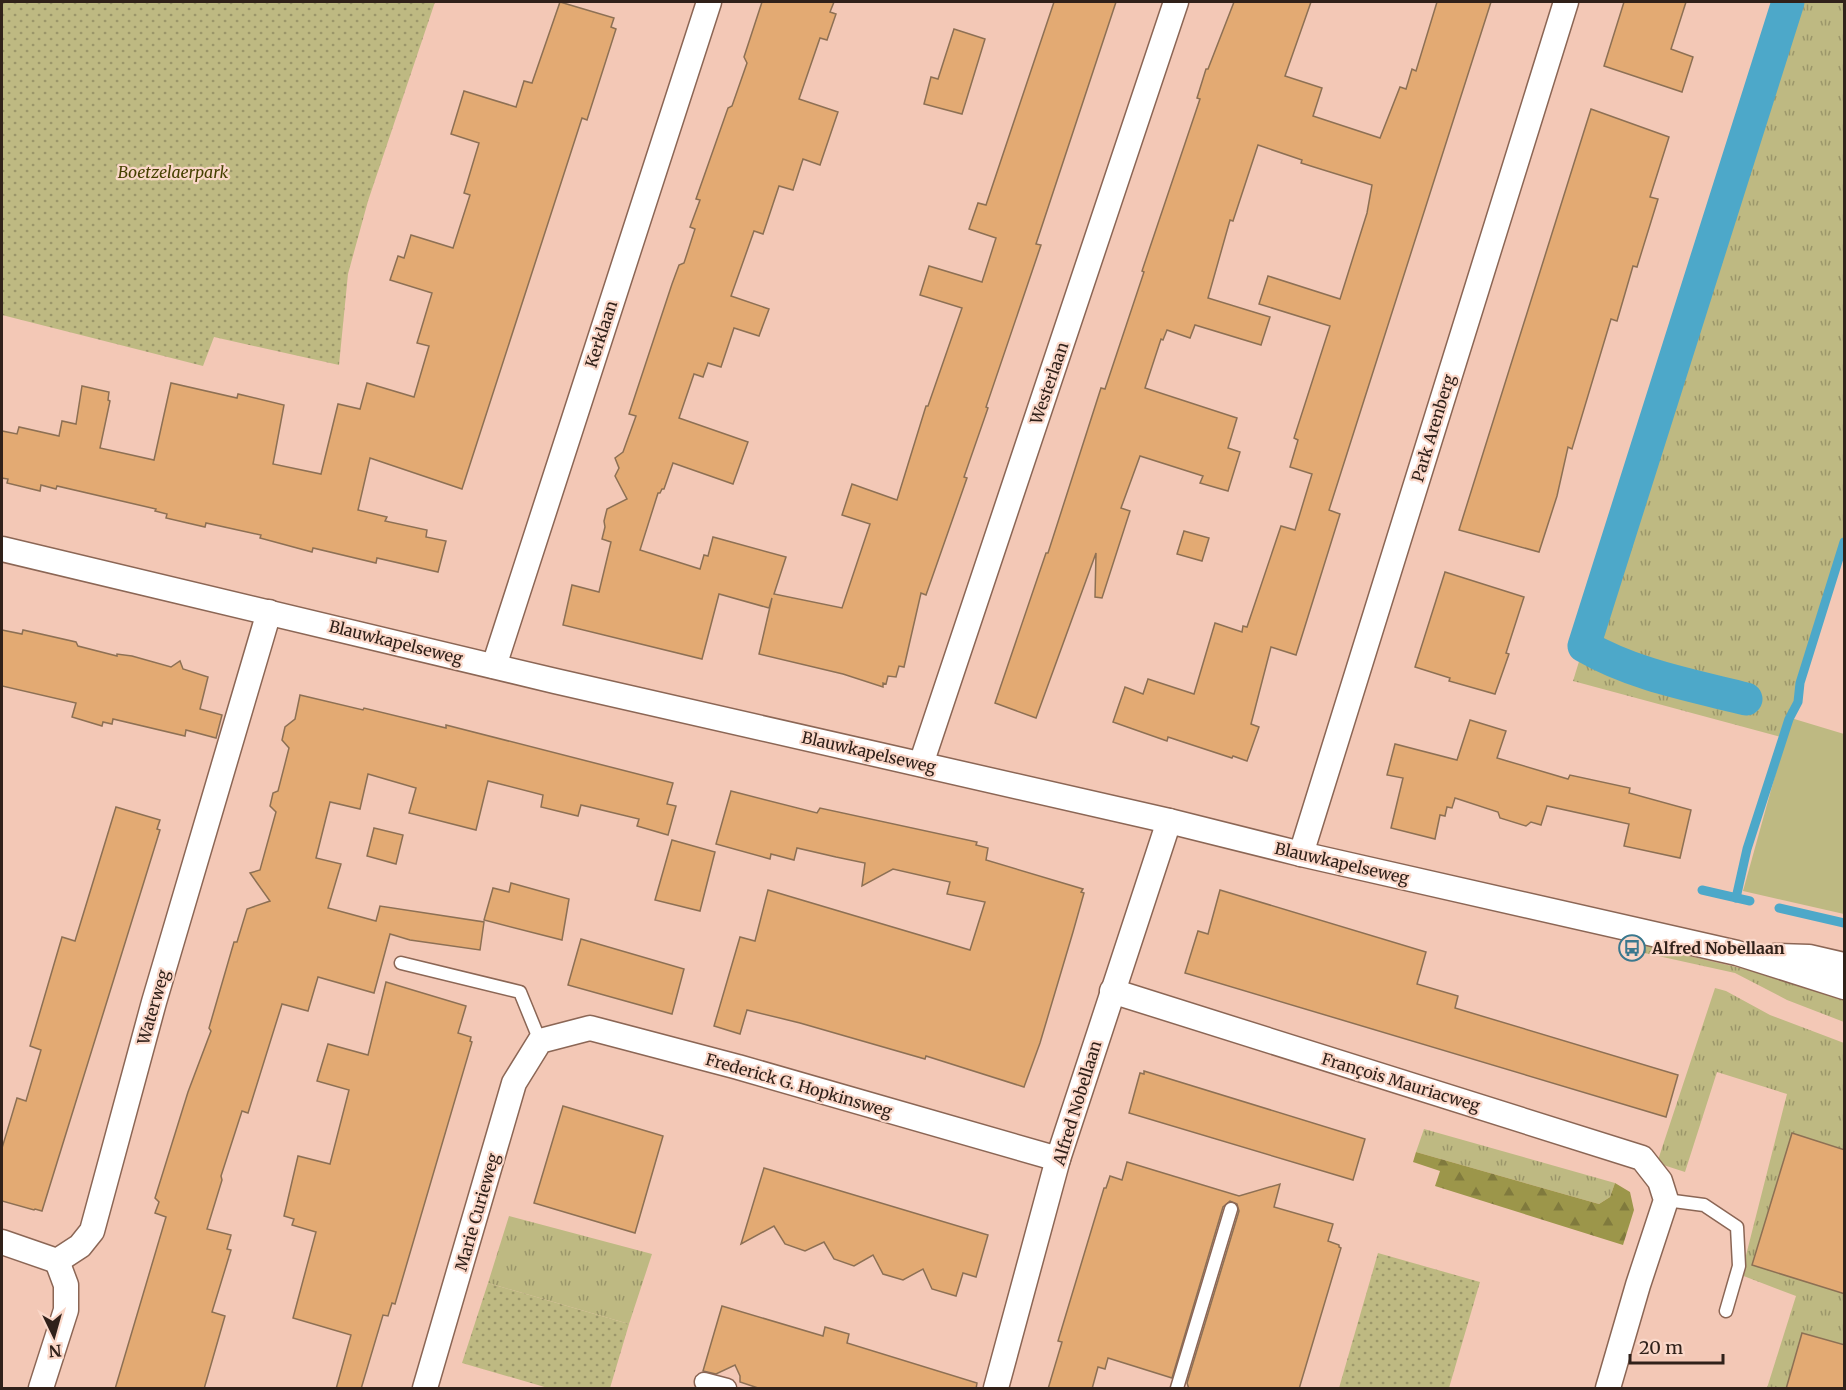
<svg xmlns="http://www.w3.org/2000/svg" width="1846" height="1390" font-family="Merriweather,serif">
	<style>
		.grass { fill: url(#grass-tufts) }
		.forest { fill: url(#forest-firs) }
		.park { fill: url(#park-dots) }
		.garden { fill: #beb982 }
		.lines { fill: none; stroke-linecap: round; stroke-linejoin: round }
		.stream { stroke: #4da8c9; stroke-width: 9 }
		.canal { stroke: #4da8c9; stroke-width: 33 }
		.building { fill: #e3aa73; stroke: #8d7054; stroke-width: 1.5 }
		.service-casing { stroke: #8b6655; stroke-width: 15 }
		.pedestrian-casing { stroke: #8b6655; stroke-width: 21 }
		.minor-casing { stroke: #8b6655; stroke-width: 27 }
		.service { stroke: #fff; stroke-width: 12 }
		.pedestrian { stroke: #fff; stroke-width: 18 }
		.minor { stroke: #fff; stroke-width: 24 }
		.labels { text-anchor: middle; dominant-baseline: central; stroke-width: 4.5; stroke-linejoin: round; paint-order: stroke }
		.park-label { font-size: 16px; font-style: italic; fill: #464101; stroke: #fad7c8 }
		.street-label { font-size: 16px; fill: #30211a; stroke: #fad7c8 }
		.poi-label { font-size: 16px; font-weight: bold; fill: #30211a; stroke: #fad7c8; text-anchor: start }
	</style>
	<defs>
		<pattern id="grass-tufts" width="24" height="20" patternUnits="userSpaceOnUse" patternTransform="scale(1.5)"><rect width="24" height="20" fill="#beb982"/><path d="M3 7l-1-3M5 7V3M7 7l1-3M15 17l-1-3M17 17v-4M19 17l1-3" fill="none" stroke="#9b966a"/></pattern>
		<pattern id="forest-firs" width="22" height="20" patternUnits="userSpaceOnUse" patternTransform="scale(1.5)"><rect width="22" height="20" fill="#9c964a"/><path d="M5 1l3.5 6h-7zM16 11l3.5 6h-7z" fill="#807a3d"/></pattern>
		<pattern id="park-dots" width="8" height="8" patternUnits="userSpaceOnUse" patternTransform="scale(1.5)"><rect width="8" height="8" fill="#beb982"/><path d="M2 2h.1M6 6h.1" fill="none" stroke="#9b966a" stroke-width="1.8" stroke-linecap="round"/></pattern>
	</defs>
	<rect width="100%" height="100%" fill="#f3c8b6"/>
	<g class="grass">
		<polygon points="1783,2 1844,2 1844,540 1785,738 1573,681"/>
		<polygon points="1642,945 1818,986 1844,996 1844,1022 1787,1000 1735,973 1640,952"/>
		<polygon points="1715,988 1726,991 1770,1015 1844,1043 1844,1388 1767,1388 1796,1296 1741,1275 1787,1094 1717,1072 1685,1172 1657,1163"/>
		<polygon points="1424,1129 1615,1183 1610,1197 1599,1204 1416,1152"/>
		<polygon points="509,1216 652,1254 629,1324 488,1283"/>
	</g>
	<polygon class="forest" points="1416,1152 1599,1204 1610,1197 1615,1183 1630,1192 1634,1210 1623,1245 1435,1186 1440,1171 1413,1162"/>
	<g class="park">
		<polygon points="2,2 435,2 368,201 348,274 339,365 214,337 203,366 2,315"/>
		<polygon points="1378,1253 1480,1282 1449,1388 1339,1388"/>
		<polygon points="488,1283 629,1324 610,1388 548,1388 462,1363"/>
	</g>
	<polygon class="garden" points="1791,718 1844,734 1844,914 1743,891"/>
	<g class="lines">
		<g class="stream">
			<polyline points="1702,890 1750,901"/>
			<polyline points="1736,898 1747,849 1789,719 1798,702 1800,683 1844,542"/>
			<polyline points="1779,908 1844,923"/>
		</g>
		<path class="canal" d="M1746 699C1690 685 1634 675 1584 646L1788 2"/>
	</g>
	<g class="building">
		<polygon points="560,2 614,18 611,27 616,29 587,120 582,118 462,489 370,458 358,510 387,517 385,521 427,530 426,537 446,541 438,572 377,558 376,563 313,548 312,552 260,538 261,535 206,523 205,527 166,518 167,514 155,511 156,509 57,486 56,489 41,485 40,491 7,483 8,479 2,478 2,431 17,434 19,427 59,436 62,421 76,424 82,386 109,392 108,400 110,401 100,448 154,460 171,383 237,398 238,394 284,405 273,464 321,474 338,404 360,409 367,383 414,397 429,346 417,343 432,293 390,280 398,256 404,258 411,235 453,248 470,195 464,193 479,143 451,134 464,91 516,107 524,81 532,83"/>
		<polygon points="762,2 834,2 830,12 836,14 827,40 820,38 799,99 838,112 820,165 803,159 793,190 779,186 763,234 754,231 731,296 769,309 759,336 734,328 721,367 708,363 703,377 694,374 679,418 748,442 733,484 673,463 664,489 662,489 660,493 658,493 640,550 700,569 704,555 708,556 713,537 786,557 774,594 842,608 870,524 842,515 852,484 897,500 926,406 928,406 962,308 920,295 929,266 982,282 996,238 969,229 978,203 986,205 1054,2 1116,2 1036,244 1041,245 986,407 988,408 964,477 967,478 926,595 921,593 904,667 899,666 896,677 888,676 886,684 883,683 883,687 843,674 759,654 772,598 769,608 719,594 702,659 563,625 572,585 599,592 611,542 602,539 605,527 604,521 607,509 627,499 615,476 619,468 615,458 623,452 636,416 629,414 672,284 679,265 684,263 695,229 690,227 700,200 696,199 728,108 732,106 747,63 744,57"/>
		<polygon points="1234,2 1311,2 1285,76 1322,88 1313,116 1380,138 1400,87 1406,89 1412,69 1416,71 1437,2 1491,2 1329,510 1340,514 1296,655 1271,647 1251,724 1259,727 1247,761 1233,756 1232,758 1168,737 1167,741 1113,722 1125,687 1143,694 1148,679 1194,694 1215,623 1242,632 1243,626 1247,627 1281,526 1295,530 1312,474 1290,467 1298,440 1294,438 1330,326 1259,304 1268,276 1340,299 1367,213 1372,185 1301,163 1302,160 1258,145 1233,221 1230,220 1208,298 1270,317 1261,345 1195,325 1190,338 1167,330 1163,340 1161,339 1145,388 1237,418 1228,448 1240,452 1228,491 1200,483 1203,476 1140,456 1121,508 1130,511 1102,598 1095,597 1096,553 1036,718 995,703 1046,553 1048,553 1101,388 1105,389 1144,272 1142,271 1200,99 1197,98 1206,69 1208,69"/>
		<polygon points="1624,2 1686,2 1671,49 1693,57 1682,92 1604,66"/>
		<polygon points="954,29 985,39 962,114 924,104 931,77 938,79"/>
		<polygon points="1591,109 1669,137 1650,197 1658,199 1637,267 1633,266 1617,321 1611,319 1572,449 1568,447 1557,496 1539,552 1459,530"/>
		<polygon points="1184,531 1209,538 1202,561 1177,554"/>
		<polygon points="1445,572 1524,597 1506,653 1509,654 1495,694 1449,681 1450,678 1415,667"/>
		<polygon points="2,630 22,634 23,630 76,642 78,646 117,656 117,654 132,656 171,667 180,661 183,669 208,677 200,709 222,715 216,738 186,730 185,736 113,719 112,724 103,722 102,726 72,717 76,703 2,686"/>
		<polygon points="300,695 363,710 364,708 446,728 446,725 673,783 667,804 676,806 668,835 637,826 639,819 581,805 578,816 541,807 543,795 488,781 476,830 409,813 416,788 368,774 360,809 330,802 316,858 341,864 328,908 376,921 380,906 484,922 480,950 410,940 390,934 374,993 318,977 308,1011 282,1004 248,1113 242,1111 221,1176 222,1180 207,1229 231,1235 227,1249 231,1250 212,1312 225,1316 204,1389 115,1389 166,1217 155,1213 159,1202 155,1198 188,1092 211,1031 209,1028 234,942 237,942 247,909 270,901 250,873 260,870 276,812 270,806 273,793 278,791 289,748 282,740 285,727 295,719"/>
		<polygon points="1470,720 1506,731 1497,758 1568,779 1570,775 1630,788 1629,793 1691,810 1680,858 1624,846 1629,824 1547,806 1541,825 1531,822 1526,826 1500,818 1498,812 1455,798 1452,808 1447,807 1445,816 1440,815 1435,839 1391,828 1403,778 1387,775 1395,744 1457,760"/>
		<polygon points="731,791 817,813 820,808 977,842 976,845 988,848 986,860 1083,889 1081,892 1084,893 1073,932 1040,1043 1024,1087 926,1056 925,1059 800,1023 747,1010 740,1034 714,1026 740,937 755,941 768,890 970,950 985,902 947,894 950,882 893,869 862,886 865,863 836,857 797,848 794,860 771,854 770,859 716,844"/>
		<polygon points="116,807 160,820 157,829 160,830 42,1211 35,1209 34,1210 2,1201 2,1148 17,1098 26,1101 41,1050 30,1046 62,937 75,941"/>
		<polygon points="374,828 403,835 396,864 367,856"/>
		<polygon points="672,840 715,852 700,911 655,900"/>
		<polygon points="511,883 569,899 562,940 484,920 493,888 509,892"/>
		<polygon points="1220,890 1426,952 1417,984 1458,996 1455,1008 1678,1075 1666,1117 1185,973 1198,931 1208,934"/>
		<polygon points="581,939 684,969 672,1014 568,985"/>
		<polygon points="386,982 466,1006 458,1033 471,1037 470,1041 472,1042 395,1304 392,1303 388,1316 383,1315 361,1389 336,1389 351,1335 293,1318 316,1232 292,1225 294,1219 284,1216 298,1156 330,1164 349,1090 317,1081 328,1044 368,1055"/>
		<polygon points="1144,1071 1365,1139 1353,1180 1129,1113 1140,1073 1144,1074"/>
		<polygon points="563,1106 663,1136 635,1233 534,1203"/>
		<polygon points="1792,1133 1845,1150 1845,1294 1752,1265"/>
		<polygon points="1127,1162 1239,1196 1280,1184 1274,1207 1333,1224 1328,1241 1339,1245 1339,1247 1341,1248 1299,1389 1189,1389 1187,1383 1239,1211 1237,1204 1230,1201 1223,1207 1172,1378 1108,1358 1105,1369 1098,1367 1092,1389 1048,1389 1062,1342 1058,1341 1104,1188 1106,1188 1110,1176 1122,1180"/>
		<polygon points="764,1168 988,1235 976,1277 963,1273 956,1296 932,1289 923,1269 903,1280 883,1274 873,1255 854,1266 834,1259 824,1242 805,1251 785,1244 774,1226 741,1244"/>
		<polygon points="722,1306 823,1336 825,1327 849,1334 847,1343 977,1383 976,1389 761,1389 740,1382 740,1376 735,1365 716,1374 703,1371"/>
		<polygon points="1802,1333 1845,1345 1845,1389 1786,1389"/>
	</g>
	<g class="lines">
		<g class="service-casing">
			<g id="service">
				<polyline points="401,963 520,992 540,1041"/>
				<polyline points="1666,1200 1704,1205 1737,1227 1739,1266 1726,1311"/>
				<polyline points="1177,1388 1231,1209"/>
			</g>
		</g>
		<g class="pedestrian-casing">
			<polyline id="pedestrian" points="704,1382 727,1388"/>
		</g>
		<g class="minor-casing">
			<g id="minor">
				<polyline points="2,549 555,681 1169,821 1301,854 1737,953 1844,987"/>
				<polyline points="494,666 709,2"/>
				<polyline points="921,764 1176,2"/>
				<polyline points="1301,854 1566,2"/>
				<polyline points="1775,956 1809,957 1844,965"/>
				<polyline points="1112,991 1642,1158 1660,1181 1666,1200 1638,1285 1608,1388"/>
				<polyline points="2,1242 57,1261"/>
				<polyline points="57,1261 80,1246 92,1231 154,1002 269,612"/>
				<polyline points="41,1388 66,1310 66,1285 57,1261"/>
				<polyline points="425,1388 514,1083 540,1041 590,1028 738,1067 1058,1159"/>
				<polyline points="996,1388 1058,1159 1169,821"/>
			</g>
		</g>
		<use href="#service" class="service"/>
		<use href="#pedestrian" class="pedestrian"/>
		<use href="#minor" class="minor"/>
	</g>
	<defs>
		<g id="bus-ring" transform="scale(1.35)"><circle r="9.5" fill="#fad7c8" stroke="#3a788e" stroke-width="1.5"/><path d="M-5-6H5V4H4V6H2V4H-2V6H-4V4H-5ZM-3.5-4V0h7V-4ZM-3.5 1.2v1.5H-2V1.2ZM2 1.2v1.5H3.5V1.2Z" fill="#3a788e"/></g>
	</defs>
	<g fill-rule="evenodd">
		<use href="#bus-ring" x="1632" y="948"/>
	</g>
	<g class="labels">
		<g class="park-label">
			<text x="173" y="172">Boetzelaerpark</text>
		</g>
		<g class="street-label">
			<text transform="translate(601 334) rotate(-72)">Kerklaan</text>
			<text transform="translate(1049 383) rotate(-71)">Westerlaan</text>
			<text transform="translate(1433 428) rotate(-73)">Park Arenberg</text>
			<text transform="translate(396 642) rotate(14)">Blauwkapelseweg</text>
			<text transform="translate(869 752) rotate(13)">Blauwkapelseweg</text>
			<text transform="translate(1342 863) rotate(13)">Blauwkapelseweg</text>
			<text transform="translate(153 1007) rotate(-74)">Waterweg</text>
			<text transform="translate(1401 1082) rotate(17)">François Mauriacweg</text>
			<text transform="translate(799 1085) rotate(16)">Frederick G. Hopkinsweg</text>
			<text transform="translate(1077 1103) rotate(-73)">Alfred Nobellaan</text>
			<text transform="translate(477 1212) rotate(-74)">Marie Curieweg</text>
		</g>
		<g class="poi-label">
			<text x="1652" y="948">Alfred Nobellaan</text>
		</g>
	</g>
	<rect width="1846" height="1390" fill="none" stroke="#30211a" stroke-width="6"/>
	<g transform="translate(54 1336) rotate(175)" stroke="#fad7c8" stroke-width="4.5" paint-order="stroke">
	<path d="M0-4.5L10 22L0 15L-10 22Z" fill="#30211a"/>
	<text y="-9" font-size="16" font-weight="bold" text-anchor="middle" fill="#30211a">N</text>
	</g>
	<path d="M1630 1354v9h93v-9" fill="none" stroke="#30211a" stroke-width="3"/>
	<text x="1639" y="1354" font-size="18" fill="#30211a" stroke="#fad7c8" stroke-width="4.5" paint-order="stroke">20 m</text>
</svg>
